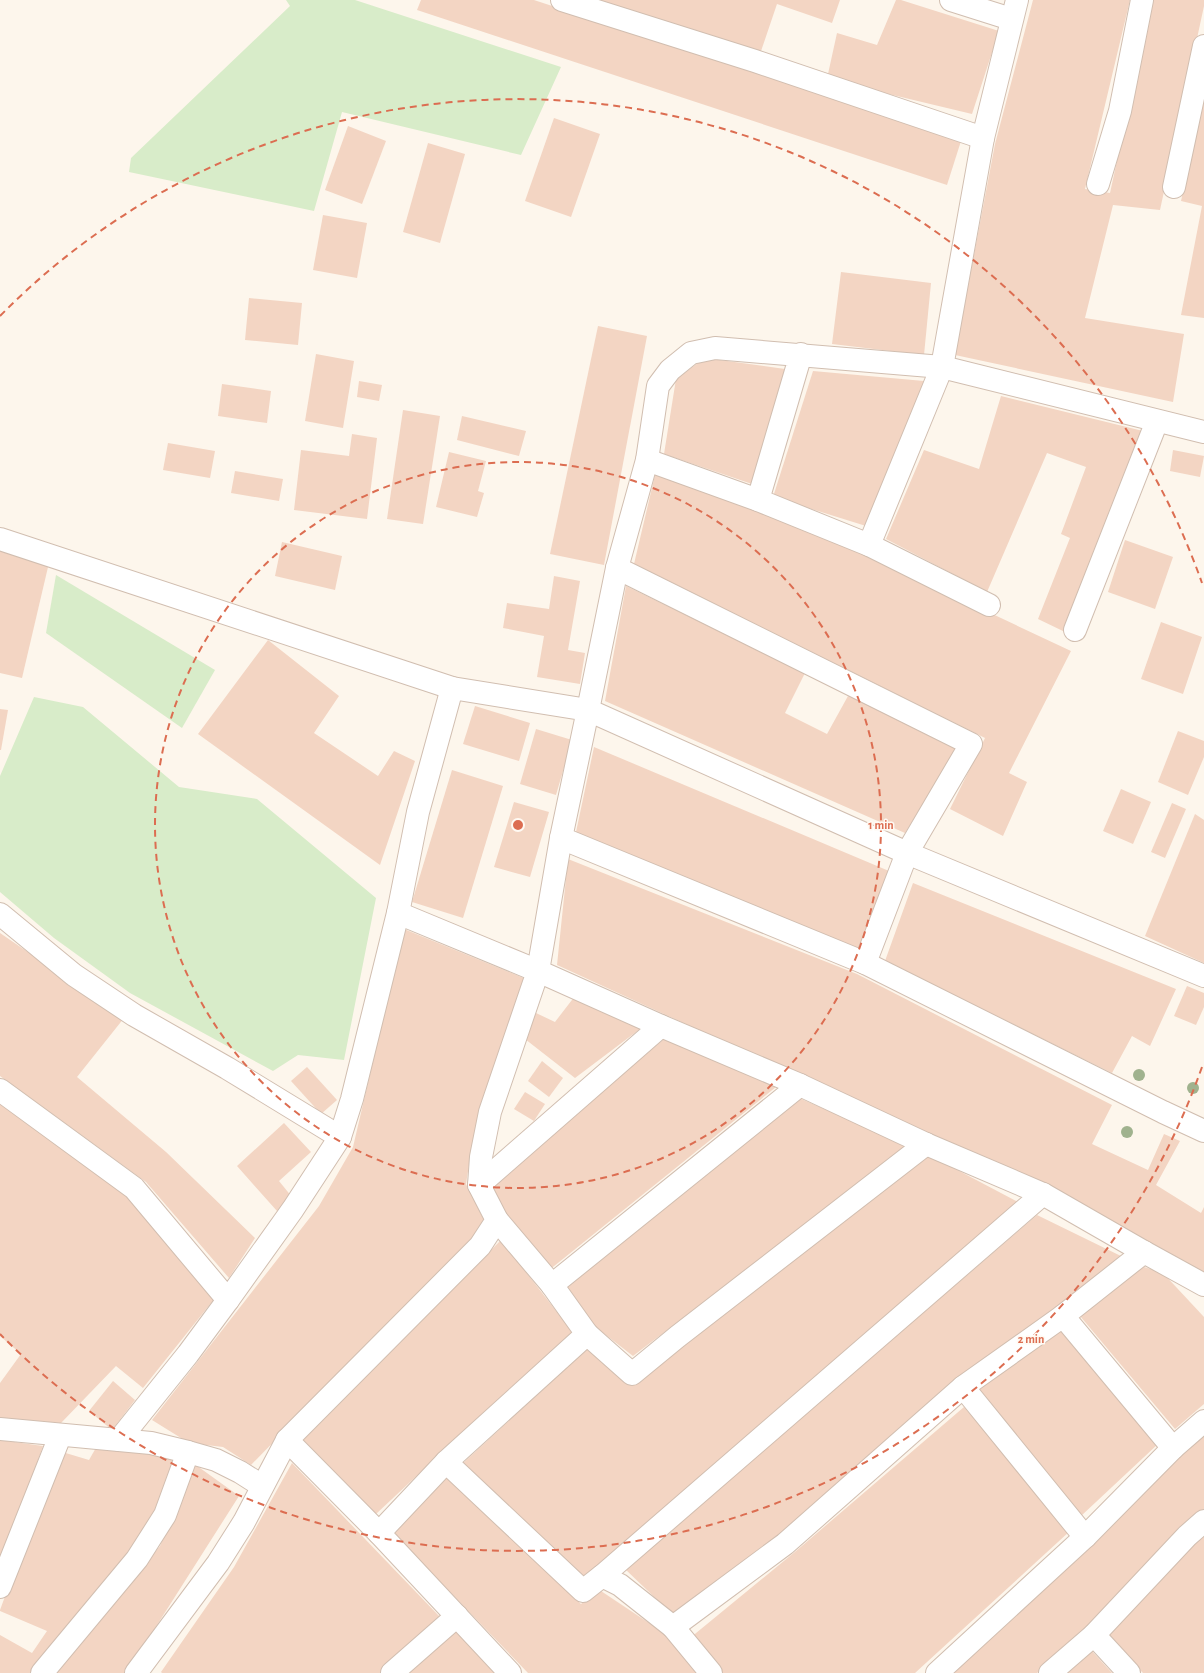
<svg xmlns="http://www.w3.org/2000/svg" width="1204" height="1673" font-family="'Alegreya Sans',sans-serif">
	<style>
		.green { fill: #d8ecc9 }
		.building { fill: #f3d5c3 }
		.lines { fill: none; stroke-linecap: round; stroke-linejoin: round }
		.minor-casing { stroke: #d1beb0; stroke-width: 24 }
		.minor { stroke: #fff; stroke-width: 22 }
		.tree { fill: #a0b28e }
		.ring { fill: none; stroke: #dc6d51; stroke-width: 2; stroke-dasharray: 7 5 }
		.centre { fill: #dc6d51; stroke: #fffaf3; stroke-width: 2 }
		.ring-label { font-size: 12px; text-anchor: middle; font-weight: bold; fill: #dc6d51; stroke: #fffaf3; stroke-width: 3; stroke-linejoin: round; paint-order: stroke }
	</style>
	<rect width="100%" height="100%" fill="#fdf6ec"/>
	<g class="green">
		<polygon points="286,0 355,0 561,67 521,155 342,112 314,211 129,172 131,158 290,6"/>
		<polygon points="56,575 215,670 182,728 46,633"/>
		<polygon points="34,697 83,707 179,787 257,799 376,898 344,1060 298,1055 273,1071 130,993 54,938 0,892 0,776"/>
	</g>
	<g class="building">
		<polygon points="421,0 534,0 961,141 947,185 417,10"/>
		<polygon points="598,0 840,0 832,23 777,4 759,57"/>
		<polygon points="896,0 901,0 999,31 972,114 876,91 828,74 837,33 877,45"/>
		<polygon points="1033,0 1130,0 1085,189 1110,193 1152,0 1204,0 1204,6 1160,210 1113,205 1085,318 1184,334 1173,402 955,355 995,144"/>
		<polygon points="1203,100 1204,100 1204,318 1181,315 1202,206 1181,201"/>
		<polygon points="554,118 600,134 571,217 525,201"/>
		<polygon points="348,126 386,141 362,204 325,190"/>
		<polygon points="428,143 465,154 440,243 403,232"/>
		<polygon points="323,215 367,223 357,278 313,270"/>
		<polygon points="841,272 931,283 924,355 832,344"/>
		<polygon points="249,298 302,303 298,345 245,340"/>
		<polygon points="598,326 647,336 604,565 550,554"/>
		<polygon points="316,354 354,361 343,428 305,421"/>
		<polygon points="705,358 785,369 752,484 664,454 676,379"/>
		<polygon points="813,371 924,381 866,526 773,497"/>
		<polygon points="359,381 382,385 379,401 357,397"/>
		<polygon points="222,384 271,391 267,423 218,416"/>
		<polygon points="1001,396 1143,431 1065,632 1038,619 1070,538 1061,534 1086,467 1047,453 987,592 886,539 924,450 979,469"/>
		<polygon points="403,410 440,416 423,524 387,519"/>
		<polygon points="462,416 526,431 519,456 457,440"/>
		<polygon points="352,434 377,438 367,519 294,510 301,450 349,456"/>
		<polygon points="168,443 215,451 210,478 163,470"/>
		<polygon points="1173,450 1204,456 1200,477 1170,471"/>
		<polygon points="449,452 486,461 478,491 484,493 477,517 436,507"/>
		<polygon points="235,471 283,479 279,501 231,493"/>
		<polygon points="655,475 757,510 871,557 1071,651 1009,773 1027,782 1003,836 950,809 985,738 634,564"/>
		<polygon points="1125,540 1173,557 1155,609 1108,592"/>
		<polygon points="282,542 342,556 335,590 275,576"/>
		<polygon points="0,549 48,567 22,678 0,673"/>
		<polygon points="554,576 580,581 568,650 585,653 580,684 537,677 544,636 503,628 507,603 549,609"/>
		<polygon points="626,586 805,673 785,713 827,734 848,696 958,747 905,833 605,701"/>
		<polygon points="1161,622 1202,637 1183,694 1141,679"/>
		<polygon points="268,640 339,696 314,733 378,776 394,751 415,761 380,865 198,734"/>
		<polygon points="475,706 530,723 519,761 463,744"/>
		<polygon points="0,709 8,710 1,750 0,750"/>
		<polygon points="536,729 572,740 556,795 520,784"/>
		<polygon points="1178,731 1204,741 1204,757 1188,795 1158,782"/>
		<polygon points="594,747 889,871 859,949 576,832"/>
		<polygon points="452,770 503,786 463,918 412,902"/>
		<polygon points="1121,789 1151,802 1133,844 1103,831"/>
		<polygon points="514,802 549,812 530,877 494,867"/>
		<polygon points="1172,803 1186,809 1165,858 1151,852"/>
		<polygon points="1195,814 1204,820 1204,963 1145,936"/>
		<polygon points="568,859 857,974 1112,1105 1092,1144 1148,1170 1164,1134 1180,1141 1156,1185 1201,1213 1204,1207 1204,1275 930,1136 557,965"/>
		<polygon points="913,883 1176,989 1150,1046 1132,1036 1112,1073 885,961"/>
		<polygon points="404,929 526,979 473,1139 466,1184 486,1224 251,1465 223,1447 189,1443 152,1420 319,1206 353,1147"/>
		<polygon points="0,933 124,1018 77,1077 166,1152 255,1238 229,1278 146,1182 0,1076"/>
		<polygon points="1187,986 1204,993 1204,1007 1196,1025 1174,1016"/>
		<polygon points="575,996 644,1026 575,1078 525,1039 536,1013 555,1022"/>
		<polygon points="664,1039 776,1087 548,1271 506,1216 488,1189"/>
		<polygon points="542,1061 563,1078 549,1097 528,1081"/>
		<polygon points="307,1067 337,1100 321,1114 291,1081"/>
		<polygon points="525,1092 545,1104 534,1121 514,1109"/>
		<polygon points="799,1098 909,1146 633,1356 589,1322 564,1287"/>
		<polygon points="0,1101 127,1196 215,1298 143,1388 116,1366 61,1423 0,1418 0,1383 21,1354 0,1336"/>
		<polygon points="284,1123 311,1152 279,1181 292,1197 277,1211 237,1166"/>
		<polygon points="927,1154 1018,1202 582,1580 461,1465 589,1347 631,1384"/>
		<polygon points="1037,1215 1125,1258 958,1379 777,1536 672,1614 625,1569"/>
		<polygon points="501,1240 574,1334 440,1454 376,1514 301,1442"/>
		<polygon points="1141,1266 1163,1273 1204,1317 1204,1404 1175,1429 1080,1316"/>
		<polygon points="1062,1327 1158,1444 1081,1516 978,1389"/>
		<polygon points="113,1381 135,1400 112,1430 89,1411"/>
		<polygon points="964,1407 1070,1531 915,1673 721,1673 690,1638 796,1551"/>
		<polygon points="1204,1434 1204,1510 1180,1533 1088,1628 1037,1673 950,1673 1175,1459"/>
		<polygon points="0,1440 43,1446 0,1565"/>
		<polygon points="97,1446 179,1458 162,1507 115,1574 34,1673 0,1673 0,1635 32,1653 47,1631 0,1611 0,1610 59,1451 89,1460"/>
		<polygon points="193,1463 239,1496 136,1658 124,1673 56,1673 160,1546 169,1526"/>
		<polygon points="292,1463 440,1617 380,1673 162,1673 161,1672 234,1567"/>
		<polygon points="449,1476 581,1604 598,1589 664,1633 698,1673 528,1673 393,1533"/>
		<polygon points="1204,1532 1204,1673 1143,1673 1106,1635"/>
		<polygon points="456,1630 497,1673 408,1673"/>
		<polygon points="1091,1650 1112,1673 1065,1673"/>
	</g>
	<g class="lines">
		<g class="minor-casing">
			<g id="minor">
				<polyline points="562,0 755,61 983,138"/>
				<polyline points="951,0 1011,19"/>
				<polyline points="1017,0 983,138 942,367 1204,432"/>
				<polyline points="1098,184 1120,111 1142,0"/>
				<polyline points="1174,187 1204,46"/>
				<polyline points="647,460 758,500"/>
				<polyline points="0,539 452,688"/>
				<polyline points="869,545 989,605"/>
				<polyline points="617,568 588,710 907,853 1204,976"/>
				<polyline points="1075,630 1157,421"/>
				<polyline points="561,838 865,963 907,853 971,744 617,568 647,460 658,386 670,370 691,353 715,348 942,367 869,545 758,500 801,354"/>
				<polyline points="0,914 74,975 134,1015 227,1068 340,1137"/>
				<polyline points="865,963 1163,1112 1204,1131"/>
				<polyline points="0,1090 134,1188 228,1300 293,1209 340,1137 352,1099 398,913 418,812 452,688 588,710 561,838 538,971 661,1026 800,1085 926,1144 1043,1194 1144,1252 1204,1285"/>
				<polyline points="479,1185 661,1026"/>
				<polyline points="497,1220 552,1285 587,1334"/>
				<polyline points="552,1285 800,1085"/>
				<polyline points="1063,1316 1144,1252"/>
				<polyline points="963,1387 1085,1537"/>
				<polyline points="0,1429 151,1443 188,1452 216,1460 240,1472 262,1486"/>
				<polyline points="119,1440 188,1354 228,1300"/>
				<polyline points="287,1440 480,1246 497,1220 479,1185 481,1157 490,1112 538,971 398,913"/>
				<polyline points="446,1462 583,1591 602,1576 620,1585 673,1627"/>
				<polyline points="602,1576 1043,1194"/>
				<polyline points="0,1587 60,1436"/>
				<polyline points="1094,1635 1187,1536 1204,1521"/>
				<polyline points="42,1673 137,1559 165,1515 188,1452"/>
				<polyline points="136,1673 218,1563 244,1522 287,1440 379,1533"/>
				<polyline points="392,1673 457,1616"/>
				<polyline points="510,1673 379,1533 446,1462 587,1334 632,1374 677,1337 926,1144"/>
				<polyline points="711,1673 673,1627 785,1544 963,1387 1063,1316 1173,1448"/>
				<polyline points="937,1673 1085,1537 1173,1448 1204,1421"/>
				<polyline points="1050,1673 1094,1635 1129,1673"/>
			</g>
		</g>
		<use href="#minor" class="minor"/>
	</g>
	<g class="tree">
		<circle cx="1139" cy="1075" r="6"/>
		<circle cx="1193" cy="1088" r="6"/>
		<circle cx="1127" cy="1132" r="6"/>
	</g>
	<g class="ring">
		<circle cx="518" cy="825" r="363"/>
		<path d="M1202 1067A726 726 0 0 1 0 1334M0 316A726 726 0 0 1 1202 583"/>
	</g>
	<circle cx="518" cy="825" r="6" class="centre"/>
	<g class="ring-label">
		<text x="881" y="829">1 min</text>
		<text x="1031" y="1343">2 min</text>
	</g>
</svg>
